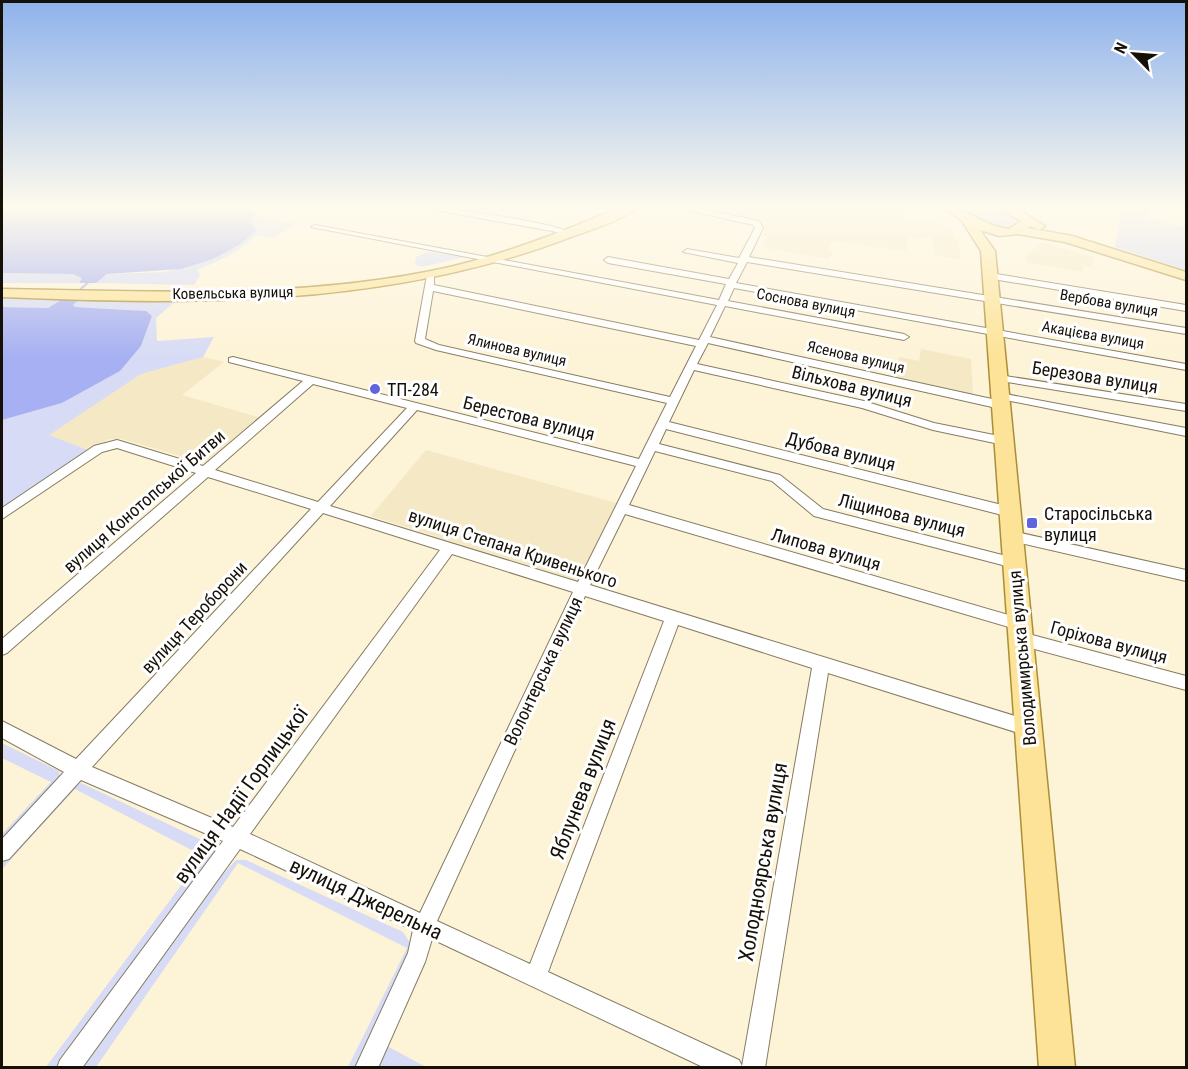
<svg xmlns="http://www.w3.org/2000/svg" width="1188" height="1069" font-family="'Roboto Condensed',sans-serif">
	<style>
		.built { fill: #f4e8c5 }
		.green { fill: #d7dbf5 }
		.water { fill: #a7b0f2 }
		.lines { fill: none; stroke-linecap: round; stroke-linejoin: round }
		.stream { stroke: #a7b0f2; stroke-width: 2 }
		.street-casing { stroke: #857c63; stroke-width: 2 }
		.primary-casing { stroke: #aa8e37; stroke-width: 3 }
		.street { fill: #fff; fill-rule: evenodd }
		.primary { fill: #fde397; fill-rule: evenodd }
		.poi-dot { fill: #6264dc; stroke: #fff; stroke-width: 2 }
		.labels { text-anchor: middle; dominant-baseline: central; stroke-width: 6; stroke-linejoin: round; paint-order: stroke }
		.far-street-label { font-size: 15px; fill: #151108; stroke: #fff }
		.street-label { font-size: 18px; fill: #151108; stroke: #fff }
		.poi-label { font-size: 18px; fill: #151108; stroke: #fff; text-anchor: start }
		.near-street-label { font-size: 21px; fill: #151108; stroke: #fff }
	</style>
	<rect width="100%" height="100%" fill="#fdf3d7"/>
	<g class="built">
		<polygon points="699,207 907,207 906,220 938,223 954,234 954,238 959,241 960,259 935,255 933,238 921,237 920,239 908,237 906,251 831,241 827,249 833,253 829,259 766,248 761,246 767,236 764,236 765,226 761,217"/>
		<polygon points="1042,242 1082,254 1095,257 1091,267 1084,266 1082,272 1028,263 1025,256"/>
		<polygon points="921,349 971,359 973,395 896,378 899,357 919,361"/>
		<polygon points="203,357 224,362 182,395 261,418 208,464 122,439 109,439 88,450 48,435 141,374"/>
		<polygon points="426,450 616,503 577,581 371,516"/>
	</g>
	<g class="green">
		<polygon points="1122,207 1149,207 1149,219 1186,227 1186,270 1115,247"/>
		<path d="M974 208 1004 210 1020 219V222C1003 235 985 223 967 215L969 210Z"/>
		<path d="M256 214 272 221 301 223 294 224 274 238 256 235C239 252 219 261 197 270L200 275 194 285 96 283 107 274 165 272 213 259 255 231 249 220Z"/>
		<polygon points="428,252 465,257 422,267 415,265 416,257"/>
		<polygon points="2,273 73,274 83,278 79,283 2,283"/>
		<polygon points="2,297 64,298 48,308 2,307"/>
		<polygon points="80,298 178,299 156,318 157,341 214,337 203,357 141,374 49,435 88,450 2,508 2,420 62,403 120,371 141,346 152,316 133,310 75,307 73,305"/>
		<polygon points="2,743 59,771 60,777 2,842 2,834 51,782 2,758"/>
		<polygon points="81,783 206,842 215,846 216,854 63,1067 46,1067 203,856 75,789 2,869 2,859 64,792"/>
		<polygon points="236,860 246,860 403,932 412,946 356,1067 348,1067 407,948 238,863 96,1067 75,1068 206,893"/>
		<polygon points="385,1045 426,1067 375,1068"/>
	</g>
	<g class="water">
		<polygon points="2,207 251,207 256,214 250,220 256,231 239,245 213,259 181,269 107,274 96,283 79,283 82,278 73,274 2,273"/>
		<polygon points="64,298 80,298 73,305 75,307 146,311 152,316 141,346 120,371 62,403 2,420 2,307 48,308"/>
	</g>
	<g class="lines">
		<polyline class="stream" points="76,293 91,280"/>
		<g class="street-casing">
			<g id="street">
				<path d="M418 207C444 207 555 222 573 234L569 236 552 231Z"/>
				<path d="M674 207H693L759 221 763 228 749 257 1186 328V334L747 262 736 283 1186 364V370L734 288 728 301 904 334 909 337 904 340 725 306 710 337 1001 401 1007 405 1001 409 708 343 697 364 864 401 934 423 1004 437 1010 441 1004 445 933 430 862 408 694 370 669 422 1010 507 1017 512 1010 517 666 429 659 444 780 475 823 509 1014 558 1019 559 1021 563 1019 567 1014 568 814 516 772 481 655 451 629 505 1019 618 1024 620 1027 624 1024 628 1019 630 625 514 590 585 1028 720 1034 722 1036 728 1034 734 1028 736 828 673 765 1068H705L432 939 425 962 378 1068H355L408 953 413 930 240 849 82 1068H57L60 1060 223 841 81 780 9 859 2 861V839L64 772 2 738V721L76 759 311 509 208 477 7 653 2 655V639L196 473 117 448 102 452 2 519V508L94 446 117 440 203 466 303 381 229 362V358L233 357 639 459 667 403 436 350 416 343 415 341 427 275 434 273V285L699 340 717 305 311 227 315 225 719 300 726 284 608 263 604 260 608 257 729 279 738 263 683 252 687 249 739 258 755 228 753 225ZM433 291 696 346 670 397 439 345 425 339ZM313 384 407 408 318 502 215 470ZM417 410 636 466 578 582 330 506ZM323 513 440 550 233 827 92 767ZM452 554 573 592 420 913 250 834ZM585 596 664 621 530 964 437 921ZM678 625 812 668 742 1066 739 1060 548 972Z"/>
				<polygon points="929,207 953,207 954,208 950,210"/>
				<polygon points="990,273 1186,305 1186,311 987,278 986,276"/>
				<polygon points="999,375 1186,404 1186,411 995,380 995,376"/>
				<polygon points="1000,393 1186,428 1186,436 996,398 994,396"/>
				<polygon points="1012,531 1186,570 1186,581 1007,540 1005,536 1007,532"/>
				<polygon points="1021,632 1186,676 1186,690 1016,644 1013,639 1016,634"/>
			</g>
		</g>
		<g class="primary-casing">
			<g id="primary">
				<path d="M621 207H638C623 221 583 232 563 240 383 307 191 305 2 297V289C151 291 303 300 450 267 508 253 565 231 621 207Z"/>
				<path d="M943 207C967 207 985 227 1009 229L1021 221 998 207H1014L1045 226 1039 230 1030 226 1028 228 1072 236 1186 272V280L1065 242 1018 234 999 236 980 230 995 251 1075 1068H1039L981 251 962 221Z"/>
			</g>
		</g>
		<use href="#street" class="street"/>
		<use href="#primary" class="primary"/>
	</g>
	<linearGradient id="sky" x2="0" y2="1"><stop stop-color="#8eb2ec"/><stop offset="0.58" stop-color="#fefaed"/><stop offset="1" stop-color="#fefaed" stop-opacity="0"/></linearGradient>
	<rect width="1188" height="357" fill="url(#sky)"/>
	<g class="poi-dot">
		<circle cx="375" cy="389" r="6"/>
		<rect x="1026" y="517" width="12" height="12" rx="3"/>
	</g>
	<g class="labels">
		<g class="far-street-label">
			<text transform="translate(233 293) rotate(-1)">Ковельська вулиця</text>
			<text transform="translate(806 303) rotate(11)">Соснова вулиця</text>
			<text transform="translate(1109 303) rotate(10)">Вербова вулиця</text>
			<text transform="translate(1093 335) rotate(10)">Акацієва вулиця</text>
			<text transform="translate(517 350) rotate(13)">Ялинова вулиця</text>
			<text transform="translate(856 357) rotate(13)">Ясенова вулиця</text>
		</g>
		<g class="street-label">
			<text transform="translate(1095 377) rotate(9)">Березова вулиця</text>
			<text transform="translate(852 386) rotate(14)">Вільхова вулиця</text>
			<text transform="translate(529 418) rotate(14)">Берестова вулиця</text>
			<text transform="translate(841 451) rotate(14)">Дубова вулиця</text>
			<text transform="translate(144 501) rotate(-41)">вулиця Конотопської Битви</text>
			<text transform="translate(902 515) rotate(14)">Ліщинова вулиця</text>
			<text transform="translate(513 548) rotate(18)">вулиця Степана Кривенького</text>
			<text transform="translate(826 549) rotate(16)">Липова вулиця</text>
			<text transform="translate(194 617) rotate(-47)">вулиця Тероборони</text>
			<text transform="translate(1109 642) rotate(15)">Горіхова вулиця</text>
			<text transform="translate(1022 658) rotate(-95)">Володимирська вулиця</text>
			<text transform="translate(543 671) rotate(-65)">Волонтерська вулиця</text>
		</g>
		<g class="poi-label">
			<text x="387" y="389">ТП-284</text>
			<text x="1044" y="513">Старосільська<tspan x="1044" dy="21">вулиця</tspan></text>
		</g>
		<g class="near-street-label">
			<text transform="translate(583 789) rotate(-69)">Яблунева вулиця</text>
			<text transform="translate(241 795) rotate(-54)">вулиця Надії Горлицької</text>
			<text transform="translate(763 862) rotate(-80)">Холодноярська вулиця</text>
			<text transform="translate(366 899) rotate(25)">вулиця Джерельна</text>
		</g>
	</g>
	<rect width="1188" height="1069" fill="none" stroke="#151108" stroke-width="6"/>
	<g transform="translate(1134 54) rotate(295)" stroke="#ffffff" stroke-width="4.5" paint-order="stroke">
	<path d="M0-4.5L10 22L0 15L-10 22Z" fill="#151108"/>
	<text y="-9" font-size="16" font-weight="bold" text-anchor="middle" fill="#151108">N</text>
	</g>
</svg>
